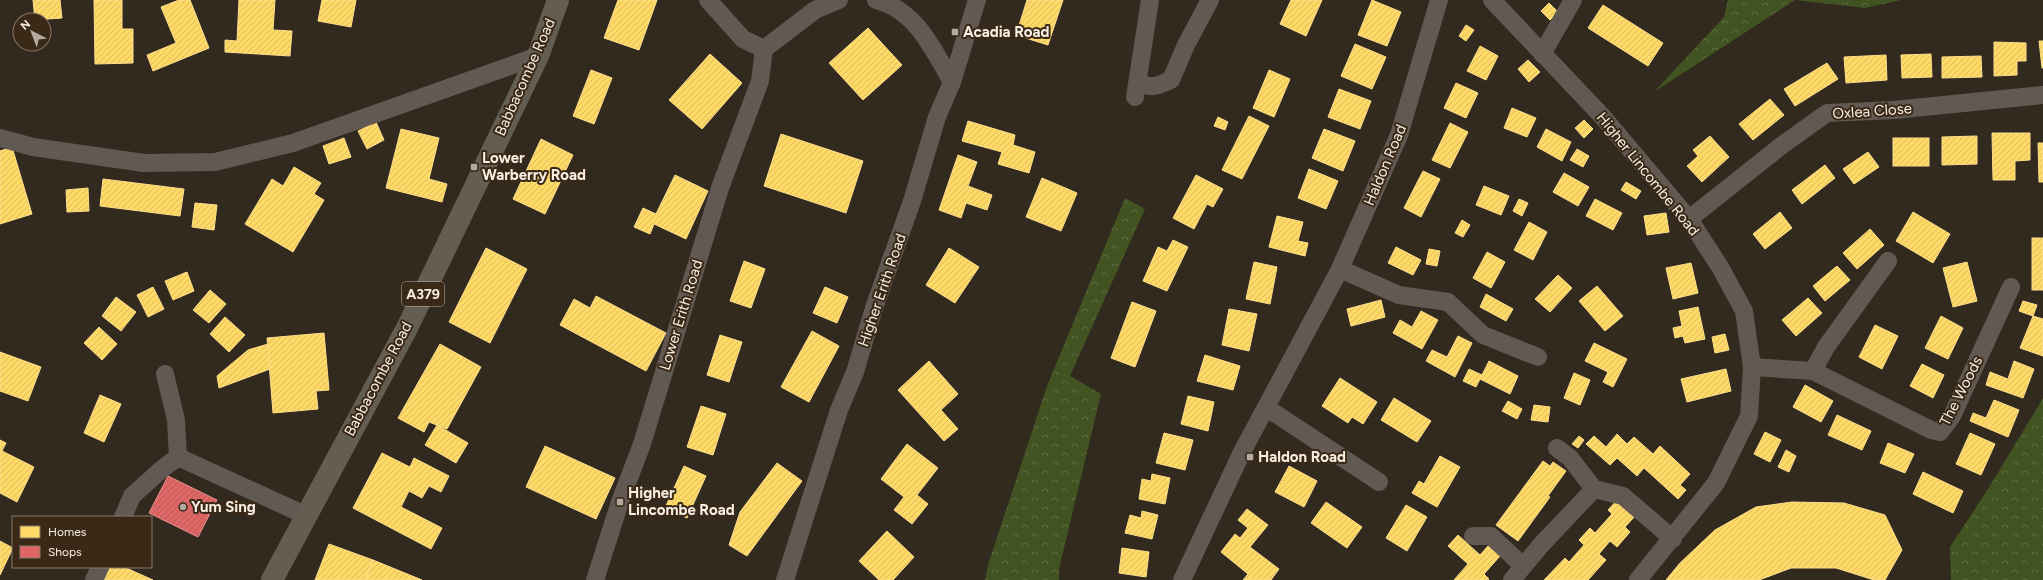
<svg xmlns="http://www.w3.org/2000/svg" width="2043" height="580" font-family="Figtree,sans-serif">
	<style>
		.forest { fill: url(#forest-crowns) }
		.homes { fill: url(#homes-hatch); stroke: #fddf8c }
		.shops { fill: url(#shops-hatch); stroke: #e88f8c }
		.lines { fill: none; stroke-linecap: round; stroke-linejoin: round }
		.minor { stroke: #615952; stroke-width: 18 }
		.primary { stroke: #645d52; stroke-width: 22 }
		.poi-dot { fill: #b3a99e; stroke: #3a2917; stroke-width: 1.5 }
		.labels { text-anchor: middle; dominant-baseline: central; stroke-width: 4; stroke-linejoin: round; paint-order: stroke }
		.shield { fill: #3a2917; stroke: #c0b3a6; stroke-width: 1 }
		.shield-label { font-size: 14px; font-weight: bold; fill: #f9eee3 }
		.poi-label { font-size: 15px; font-weight: bold; fill: #f9eee3; stroke: #3a2917; text-anchor: start }
		.street-label { font-size: 15px; fill: #f9eee3; stroke: #3a2917 }
	</style>
	<defs>
		<pattern id="forest-crowns" width="20" height="18" patternUnits="userSpaceOnUse"><rect width="20" height="18" fill="#425322"/><path d="M2 6a3 3 0 1 1 6 0M12 15a3 3 0 1 1 6 0" fill="none" stroke="#5e6c42"/></pattern>
		<pattern id="homes-hatch" width="6" height="6" patternUnits="userSpaceOnUse"><rect width="6" height="6" fill="#ffd966"/><path d="M-1 1l2-2M0 6l6-6M5 7l2-2" fill="none" stroke="#dbbc5f"/></pattern>
		<pattern id="shops-hatch" width="6" height="6" patternUnits="userSpaceOnUse"><rect width="6" height="6" fill="#e06666"/><path d="M-1 1l2-2M0 6l6-6M5 7l2-2" fill="none" stroke="#b35d5c"/></pattern>
	</defs>
	<rect width="100%" height="100%" fill="#32291f"/>
	<g class="forest">
		<polygon points="1728,0 1901,0 1865,8 1795,0 1654,92 1724,17"/>
		<polygon points="1125,198 1145,209 1070,376 1101,394 1059,569 1059,580 985,580 988,565 1047,386"/>
		<polygon points="2043,398 2043,580 1951,580 1950,547 1988,489"/>
	</g>
	<g class="homes">
		<polygon points="33,0 60,0 62,18 35,20"/>
		<polygon points="94,0 122,0 122,29 133,29 133,63 95,64"/>
		<polygon points="179,0 190,0 209,48 153,71 147,55 176,43 161,7"/>
		<polygon points="239,0 275,0 273,30 292,31 290,56 225,52 225,40 237,41"/>
		<polygon points="322,0 356,0 351,27 318,21"/>
		<polygon points="618,0 657,0 639,50 604,38"/>
		<polygon points="1027,0 1063,0 1048,45 1016,35"/>
		<polygon points="1291,0 1322,0 1306,36 1280,24"/>
		<polygon points="1372,0 1401,12 1387,46 1358,35"/>
		<polygon points="1549,3 1558,12 1550,20 1541,11"/>
		<polygon points="1603,5 1663,43 1648,66 1588,28"/>
		<polygon points="1466,25 1474,30 1466,41 1459,36"/>
		<polygon points="868,28 902,65 863,100 829,63"/>
		<polygon points="2039,41 2043,41 2043,68 2042,68"/>
		<polygon points="1994,42 2026,43 2026,61 2017,61 2017,75 1994,76"/>
		<polygon points="1355,44 1386,57 1372,89 1341,76"/>
		<polygon points="1480,46 1498,56 1486,80 1467,71"/>
		<polygon points="710,54 742,83 702,129 669,100"/>
		<polygon points="1931,54 1932,77 1902,78 1901,55"/>
		<polygon points="1886,55 1887,80 1846,83 1844,57"/>
		<polygon points="1981,56 1982,77 1942,78 1942,57"/>
		<polygon points="1528,60 1540,72 1529,82 1518,69"/>
		<polygon points="1827,63 1838,79 1795,106 1784,89"/>
		<polygon points="591,70 612,78 594,124 573,116"/>
		<polygon points="1269,70 1290,79 1274,117 1253,108"/>
		<polygon points="1456,83 1478,93 1466,118 1444,108"/>
		<polygon points="1339,89 1371,101 1360,129 1328,117"/>
		<polygon points="1770,99 1784,115 1753,140 1739,124"/>
		<polygon points="1512,108 1536,118 1527,137 1504,128"/>
		<polygon points="1249,116 1269,126 1242,179 1222,170"/>
		<polygon points="1218,117 1228,122 1225,130 1214,126"/>
		<polygon points="1584,120 1593,129 1584,138 1575,128"/>
		<polygon points="968,121 1015,135 1013,145 1035,152 1029,173 998,164 1002,152 962,141"/>
		<polygon points="376,122 384,140 367,149 358,131"/>
		<polygon points="1450,123 1468,132 1450,168 1432,160"/>
		<polygon points="401,129 439,138 429,179 447,184 442,202 386,188"/>
		<polygon points="1324,129 1355,141 1343,171 1312,158"/>
		<polygon points="1546,129 1571,142 1562,161 1537,147"/>
		<polygon points="1992,133 2030,133 2030,160 2015,161 2015,180 1993,180"/>
		<polygon points="781,134 863,161 846,213 764,186"/>
		<polygon points="1710,136 1729,157 1702,182 1687,166 1698,156 1693,150"/>
		<polygon points="1977,136 1977,164 1942,165 1942,137"/>
		<polygon points="344,138 351,157 329,164 323,146"/>
		<rect x="1893" y="138" width="36" height="28"/>
		<polygon points="541,139 573,155 545,214 513,199"/>
		<polygon points="2038,143 2043,143 2043,182 2039,182"/>
		<polygon points="12,147 32,214 0,224 0,151"/>
		<polygon points="1577,149 1589,156 1583,167 1570,160"/>
		<polygon points="1868,152 1879,167 1854,184 1843,169"/>
		<polygon points="958,155 977,162 968,186 992,195 987,210 966,203 961,218 939,210"/>
		<polygon points="1825,165 1835,178 1802,204 1792,190"/>
		<polygon points="294,167 321,183 314,194 324,200 293,252 245,224 272,179 283,186"/>
		<polygon points="1309,169 1338,181 1326,209 1298,198"/>
		<polygon points="1423,171 1440,179 1421,217 1404,208"/>
		<polygon points="1564,173 1589,187 1578,206 1553,192"/>
		<polygon points="675,175 708,191 686,239 654,224 650,234 634,227 643,208 656,214"/>
		<polygon points="1196,175 1223,189 1213,207 1207,204 1194,229 1173,218"/>
		<polygon points="1042,178 1077,193 1061,231 1026,217"/>
		<polygon points="103,179 184,189 180,216 100,206"/>
		<polygon points="1626,182 1641,191 1636,199 1621,190"/>
		<polygon points="1484,186 1509,196 1501,215 1476,205"/>
		<polygon points="88,188 89,211 67,212 66,190"/>
		<polygon points="1519,199 1528,203 1522,216 1513,211"/>
		<polygon points="1595,199 1622,213 1613,230 1586,216"/>
		<polygon points="195,203 217,205 214,230 192,227"/>
		<polygon points="1780,212 1792,228 1765,249 1753,234"/>
		<polygon points="1913,212 1950,234 1933,263 1896,241"/>
		<polygon points="1666,213 1669,232 1647,235 1644,216"/>
		<polygon points="1277,216 1303,222 1298,241 1308,243 1305,256 1269,247"/>
		<polygon points="1462,220 1470,225 1463,237 1455,233"/>
		<polygon points="1529,222 1547,232 1533,260 1514,250"/>
		<polygon points="1870,229 1884,245 1857,269 1843,253"/>
		<rect x="2032" y="238" width="11" height="52"/>
		<polygon points="1173,240 1188,247 1167,291 1143,281 1158,247 1167,251"/>
		<polygon points="1396,247 1421,260 1413,275 1388,263"/>
		<polygon points="486,248 527,269 490,343 449,322"/>
		<polygon points="949,248 979,267 955,303 926,285"/>
		<polygon points="1429,249 1440,251 1437,266 1426,264"/>
		<polygon points="1487,252 1505,262 1491,288 1473,278"/>
		<polygon points="744,261 765,269 751,308 730,301"/>
		<polygon points="1254,262 1277,267 1270,304 1246,299"/>
		<polygon points="1967,262 1977,301 1953,307 1943,268"/>
		<polygon points="1691,263 1698,293 1673,299 1666,268"/>
		<polygon points="1837,266 1850,280 1825,301 1813,286"/>
		<polygon points="187,272 194,291 173,300 165,281"/>
		<polygon points="1558,275 1572,288 1550,312 1535,299"/>
		<polygon points="1597,286 1623,316 1605,331 1579,301"/>
		<polygon points="153,287 164,309 148,317 137,295"/>
		<polygon points="825,287 848,297 837,323 813,313"/>
		<polygon points="210,290 226,304 209,323 193,310"/>
		<polygon points="1486,294 1513,309 1506,321 1480,307"/>
		<polygon points="596,296 666,333 646,371 560,325 574,299 590,308"/>
		<polygon points="116,297 136,312 121,331 102,316"/>
		<polygon points="1808,298 1822,313 1796,336 1782,320"/>
		<polygon points="1381,300 1385,317 1351,326 1347,309"/>
		<polygon points="2023,301 2037,305 2033,316 2019,311"/>
		<polygon points="1132,302 1156,311 1135,367 1111,358"/>
		<polygon points="1698,307 1705,339 1685,343 1683,336 1675,338 1673,328 1682,326 1679,311"/>
		<polygon points="1229,309 1257,314 1249,351 1222,345"/>
		<polygon points="1421,311 1438,320 1422,349 1393,333 1400,320 1412,327"/>
		<polygon points="1941,316 1963,328 1948,359 1925,348"/>
		<polygon points="2033,316 2043,319 2043,356 2020,348"/>
		<polygon points="225,317 245,335 229,352 210,334"/>
		<polygon points="1875,325 1898,336 1882,369 1859,357"/>
		<polygon points="99,327 117,344 102,360 84,343"/>
		<polygon points="812,331 839,346 809,402 781,387"/>
		<polygon points="324,333 329,390 316,391 318,409 273,413 267,338"/>
		<polygon points="1725,334 1729,350 1715,353 1712,337"/>
		<polygon points="720,335 742,342 729,382 707,375"/>
		<polygon points="1458,336 1472,343 1455,377 1426,361 1432,350 1447,357"/>
		<polygon points="1594,343 1627,359 1613,387 1603,382 1608,372 1585,361"/>
		<polygon points="268,344 270,369 219,388 217,376 248,350"/>
		<polygon points="440,344 481,367 447,429 429,422 424,432 398,418"/>
		<polygon points="0,352 41,367 28,401 0,391"/>
		<polygon points="1205,355 1240,366 1233,390 1197,381"/>
		<polygon points="929,361 958,394 941,410 958,429 944,441 898,390"/>
		<polygon points="1489,361 1518,376 1510,394 1480,379 1476,387 1463,381 1469,369 1482,375"/>
		<polygon points="2014,361 2034,369 2023,398 1986,385 1990,372 2008,379"/>
		<polygon points="1922,364 1944,375 1933,398 1910,386"/>
		<polygon points="1726,369 1731,391 1687,402 1681,379"/>
		<polygon points="1574,373 1590,380 1580,405 1564,398"/>
		<polygon points="1340,378 1377,402 1363,424 1352,417 1348,423 1322,406"/>
		<polygon points="1805,385 1833,401 1821,422 1793,407"/>
		<polygon points="100,395 121,404 104,442 84,433"/>
		<polygon points="1188,396 1214,402 1208,431 1181,424"/>
		<polygon points="1394,398 1431,421 1417,442 1381,420"/>
		<polygon points="1994,400 2019,410 2008,437 1970,421 1973,413 1986,418"/>
		<polygon points="1508,401 1522,409 1517,419 1502,411"/>
		<polygon points="1534,405 1550,407 1548,422 1531,420"/>
		<polygon points="701,406 726,414 713,455 687,447"/>
		<polygon points="1837,415 1871,431 1862,450 1828,435"/>
		<polygon points="437,425 468,443 456,463 425,445"/>
		<polygon points="1765,432 1781,440 1770,462 1754,454"/>
		<polygon points="1164,433 1193,440 1185,470 1156,463"/>
		<polygon points="1970,433 1995,444 1981,475 1956,464"/>
		<polygon points="1617,434 1627,444 1634,437 1653,454 1660,446 1690,474 1680,485 1686,490 1678,499 1644,468 1637,476 1617,458 1610,465 1586,444 1594,436 1606,447"/>
		<polygon points="1579,436 1584,440 1578,448 1572,444"/>
		<polygon points="0,440 6,443 2,451 34,467 17,502 0,493"/>
		<polygon points="1888,443 1914,454 1905,473 1880,463"/>
		<polygon points="907,444 938,468 917,495 928,504 912,524 894,510 904,497 881,479"/>
		<polygon points="545,446 615,478 596,519 526,487"/>
		<polygon points="1786,450 1796,456 1789,472 1778,467"/>
		<polygon points="382,453 410,467 414,458 449,476 441,492 429,486 422,498 409,491 401,507 442,528 431,549 353,508"/>
		<polygon points="1440,456 1460,467 1437,507 1412,493 1419,481 1424,484"/>
		<polygon points="1543,461 1550,466 1553,462 1566,471 1548,496 1550,497 1518,541 1496,525"/>
		<polygon points="777,463 802,481 747,556 729,545 740,512"/>
		<polygon points="684,466 706,476 687,518 665,508"/>
		<polygon points="1289,466 1317,481 1304,507 1275,492"/>
		<polygon points="1923,472 1963,491 1953,513 1913,494"/>
		<polygon points="1152,474 1170,478 1165,504 1139,499 1142,479 1151,481"/>
		<polygon points="1618,499 1636,515 1625,527 1630,532 1617,547 1610,541 1599,554 1606,560 1588,580 1544,580 1565,558 1569,562 1584,545 1579,540 1590,528 1595,533 1612,514 1608,510"/>
		<polygon points="1326,502 1362,527 1347,548 1311,523"/>
		<polygon points="1792,502 1844,503 1885,515 1902,550 1885,580 1874,580 1836,568 1791,568 1759,580 1666,580 1680,563 1715,530 1756,507"/>
		<polygon points="1406,505 1427,517 1407,551 1386,538"/>
		<polygon points="1247,509 1268,525 1250,547 1279,569 1271,580 1243,580 1248,574 1221,552 1235,534 1240,538 1248,528 1238,520"/>
		<polygon points="1142,511 1158,515 1152,539 1125,533 1130,515 1141,518"/>
		<polygon points="887,531 914,557 893,580 879,580 859,561"/>
		<polygon points="1458,535 1480,555 1488,546 1500,556 1484,574 1489,579 1487,580 1454,580 1468,564 1448,546"/>
		<polygon points="0,541 13,548 0,575"/>
		<polygon points="329,544 373,560 365,580 315,580"/>
		<polygon points="1122,548 1149,552 1146,577 1119,573"/>
		<polygon points="373,560 422,580 365,580"/>
		<polygon points="110,567 124,567 153,580 104,580"/>
	</g>
	<polygon class="shops" points="168,476 217,500 198,537 149,513"/>
	<g class="lines">
		<g class="minor">
			<polyline points="708,0 743,39 764,49 815,10 839,0"/>
			<path d="M876 0C916 10 933 49 952 82"/>
			<polyline points="1492,0 1602,116 1689,219 1720,267 1744,311 1752,367 1749,416 1716,483 1638,580"/>
			<polyline points="1542,54 1573,0"/>
			<path d="M1138 81C1152 90 1156 86 1171 80L1186 45 1210 0"/>
			<polyline points="1135,97 1150,0"/>
			<polyline points="0,138 33,147 144,163 215,162 293,143 538,56"/>
			<polyline points="1689,219 1781,146 1827,113 1894,110 2043,95"/>
			<polyline points="1340,269 1399,295 1448,302 1483,335 1538,357"/>
			<polyline points="1752,367 1813,371 1931,430 1940,432 1952,416 2011,287"/>
			<polyline points="1813,371 1826,347 1888,261"/>
			<polyline points="165,374 176,420 178,457"/>
			<polyline points="1267,408 1379,482"/>
			<polyline points="1557,448 1570,458 1594,489 1623,496 1673,539"/>
			<polyline points="123,517 132,496 162,469 178,457 305,515"/>
			<polyline points="1473,536 1491,536 1523,566"/>
			<polyline points="94,580 100,567"/>
			<polyline points="595,580 620,502 642,444 720,188 760,81 764,49"/>
			<polyline points="785,580 839,410 855,372 874,308 912,201 937,117 952,82 977,0"/>
			<polyline points="1182,580 1242,452 1340,269 1399,135 1439,0"/>
			<polyline points="1512,580 1541,545 1594,489"/>
		</g>
		<polyline class="primary" points="272,580 407,328 538,56 558,0"/>
	</g>
	<g class="poi-dot">
		<rect x="951" y="28" width="8" height="8" rx="2"/>
		<rect x="470" y="163" width="8" height="8" rx="2"/>
		<rect x="1246" y="453" width="8" height="8" rx="2"/>
		<rect x="616" y="498" width="8" height="8" rx="2"/>
		<circle cx="183" cy="507" r="4"/>
	</g>
	<g class="labels">
		<rect class="shield" x="402" y="282" width="42" height="24" rx="3"/>
		<g class="shield-label">
			<text x="423" y="294">A379</text>
		</g>
		<g class="poi-label">
			<text x="963" y="32">Acadia Road</text>
			<text x="482" y="158">Lower<tspan x="482" dy="17">Warberry Road</tspan></text>
			<text x="1258" y="457">Haldon Road</text>
			<text x="628" y="493">Higher<tspan x="628" dy="17">Lincombe Road</tspan></text>
			<text x="191" y="507">Yum Sing</text>
		</g>
		<g class="street-label">
			<text transform="translate(525 77) rotate(-66)">Babbacombe Road</text>
			<text transform="translate(1872 111) rotate(-4)">Oxlea Close</text>
			<text transform="translate(1385 165) rotate(-67)">Haldon Road</text>
			<text transform="translate(1648 174) rotate(51)">Higher Lincombe Road</text>
			<text transform="translate(882 290) rotate(-71)">Higher Erith Road</text>
			<text transform="translate(681 315) rotate(-73)">Lower Erith Road</text>
			<text transform="translate(378 379) rotate(-62)">Babbacombe Road</text>
			<text transform="translate(1961 391) rotate(-63)">The Woods</text>
		</g>
	</g>
	<rect x="12" y="516" width="140" height="52" fill="#3a2917" stroke="#867869"/>
	<rect x="20" y="526" width="20" height="12" fill="#ffd966" stroke="#867869"/>
	<text x="48" y="536" font-size="12" fill="#f9eee3">Homes</text>
	<rect x="20" y="546" width="20" height="12" fill="#e06666" stroke="#867869"/>
	<text x="48" y="556" font-size="12" fill="#f9eee3">Shops</text>
	<g transform="translate(32 32) rotate(318)"><circle r="19" fill="#3a2917" stroke="#867869"/>
	<path d="M0-3L7 15L0 10L-7 15Z" fill="#b3a99e"/>
	<text y="-6" font-size="11" font-weight="bold" text-anchor="middle" fill="#f9eee3">N</text>
	</g>
</svg>
